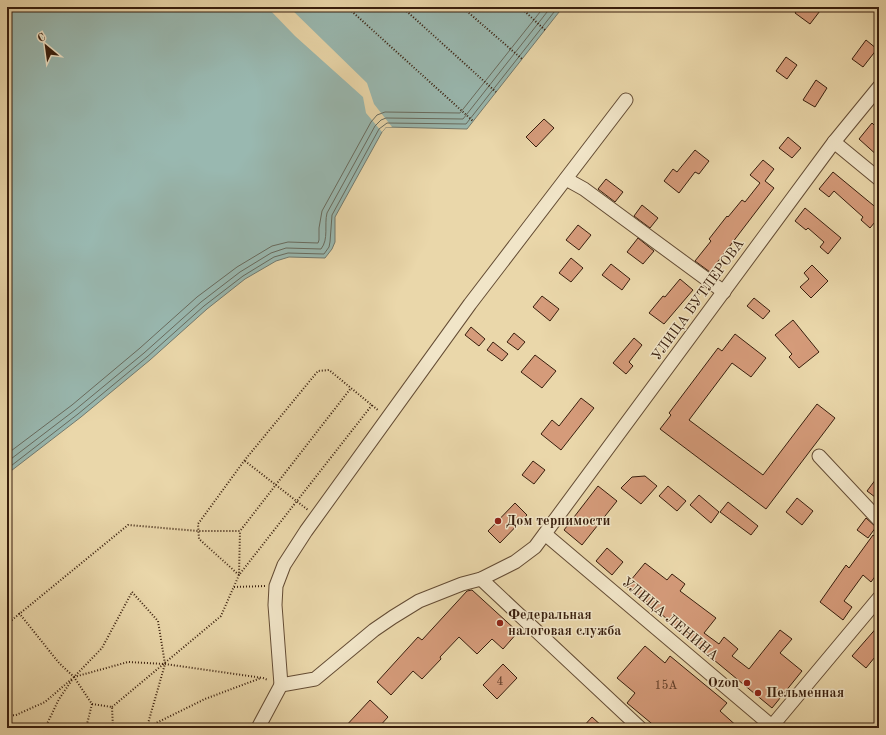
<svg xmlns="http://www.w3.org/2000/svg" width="886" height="735" font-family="'Old Standard TT',serif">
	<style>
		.water { fill: #99b8b0; stroke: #727a6f }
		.pier { fill: #ead7aa }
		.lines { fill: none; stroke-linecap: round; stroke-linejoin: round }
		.shore { stroke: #686b5e; stroke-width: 1 }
		.building { fill: #d59b7a; stroke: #381e0d }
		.minor-casing { stroke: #644c34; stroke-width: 15 }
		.path { stroke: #381e0d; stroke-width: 2; stroke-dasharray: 1 2; stroke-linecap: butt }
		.minor { stroke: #f1e5c8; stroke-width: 13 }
		.poi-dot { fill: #8f2418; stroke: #f1e5c8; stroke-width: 1.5 }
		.labels { text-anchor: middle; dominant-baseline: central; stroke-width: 3; stroke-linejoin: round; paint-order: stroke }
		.number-label { font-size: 12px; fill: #5f3d28 }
		.street-label { font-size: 14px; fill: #381e0d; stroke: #f1e5c8 }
		.poi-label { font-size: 14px; font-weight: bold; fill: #381e0d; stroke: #f1e5c8; text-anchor: start }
	</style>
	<rect width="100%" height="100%" fill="#ead7aa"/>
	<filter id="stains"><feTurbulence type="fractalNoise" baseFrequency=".005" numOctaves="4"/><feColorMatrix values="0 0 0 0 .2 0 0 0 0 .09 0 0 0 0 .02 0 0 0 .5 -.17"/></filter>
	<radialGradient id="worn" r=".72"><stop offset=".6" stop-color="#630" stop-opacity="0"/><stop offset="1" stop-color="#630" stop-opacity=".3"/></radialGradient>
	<polygon class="water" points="7,7 563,7 467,129 386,127 382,132 335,217 335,242 332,249 325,258 289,257 276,261 245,279 207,309 150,360 81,417 7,474"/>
	<polygon class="pier" points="267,7 289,7 367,83 374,104 392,127 386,127 382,132 366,113 363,97 295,36"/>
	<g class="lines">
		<g class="shore">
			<polyline points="7,454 72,405 140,348 197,297 237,267 272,246 288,242 318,243 319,240 319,228 322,211 371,122 377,115 385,112 460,113 544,7"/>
			<path d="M7 462 75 410 144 353 201 302 240 272 271 253 286 248 321 249C329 239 324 225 327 213L375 126 381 120 386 118 463 119 551 7"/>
			<polyline points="7,469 78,414 147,357 204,306 243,276 274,257 288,253 324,254 329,247 330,242 332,215 379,129 387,123 466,124 558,7"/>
		</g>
	</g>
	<g class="building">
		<polygon points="799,7 823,7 810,24 795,13"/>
		<polygon points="866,40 877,49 863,67 852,59"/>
		<polygon points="786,57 797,65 787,79 776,71"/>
		<polygon points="816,80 827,88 815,107 803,100"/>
		<polygon points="544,119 554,128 536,147 526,137"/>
		<polygon points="872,123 879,130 879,157 859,139"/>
		<polygon points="788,137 801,148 792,158 779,148"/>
		<polygon points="695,150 709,161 699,174 695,172 679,193 664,181 673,169 677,172"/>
		<polygon points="763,160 774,169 765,181 774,188 710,272 695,261 711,241 709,239 727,216 728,217 742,200 745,202 760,183 750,175"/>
		<polygon points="833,172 879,210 879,217 870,228 861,220 863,217 834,191 829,197 819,189"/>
		<polygon points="606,179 623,192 615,202 598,189"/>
		<polygon points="642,205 658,218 650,228 634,216"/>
		<polygon points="805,208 841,238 828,254 820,247 824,242 808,228 806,230 795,221"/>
		<polygon points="578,225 591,235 579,250 566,240"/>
		<polygon points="638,238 654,251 643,264 627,252"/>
		<polygon points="571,258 583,268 571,282 559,273"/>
		<polygon points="611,264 630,279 622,290 602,275"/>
		<polygon points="812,265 828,281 811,298 800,287 809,279 804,273"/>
		<polygon points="680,279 693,290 664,324 649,313 663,296 665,297"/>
		<polygon points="542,296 559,309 550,321 533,307"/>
		<polygon points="754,298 770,311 763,319 747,306"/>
		<polygon points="793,320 819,352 799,368 789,357 792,354 775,335"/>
		<polygon points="471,327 485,339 479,346 465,335"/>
		<polygon points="514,333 525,342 518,350 507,342"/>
		<polygon points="735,334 766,358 751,377 732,363 689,420 763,475 817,404 835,418 766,509 660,429 671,415 669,413 718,348 722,351"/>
		<polygon points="634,338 642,345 629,362 633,366 626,374 613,363"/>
		<polygon points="493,342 508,354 502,361 487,350"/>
		<polygon points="535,355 556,371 542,388 521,372"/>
		<polygon points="581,398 594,408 561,450 541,434 552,420 559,426"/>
		<polygon points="533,461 545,470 534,484 522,475"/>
		<polygon points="879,475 879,500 867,491"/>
		<polygon points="645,476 657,486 641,504 621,488 632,477"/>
		<polygon points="598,486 617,501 582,545 564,530"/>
		<polygon points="668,486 686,501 677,511 659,496"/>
		<polygon points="699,495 719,512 711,523 690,505"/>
		<polygon points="797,498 813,511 802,525 786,512"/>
		<polygon points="728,502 758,526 751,535 720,512"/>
		<polygon points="515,503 527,515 500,543 488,531"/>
		<polygon points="866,518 876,527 868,538 857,530"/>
		<polygon points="873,535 879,539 879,571 871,582 863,575 844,601 852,607 843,620 820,602 846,565 849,568"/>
		<polygon points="607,548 623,562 612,575 596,561"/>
		<polygon points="645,563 667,580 672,574 685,584 680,591 716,618 704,633 719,644 724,637 738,649 732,656 749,669 780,630 792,639 780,653 802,671 772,708 685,636 665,619 666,618 648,604 648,603 626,586"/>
		<polygon points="472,590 518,632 503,649 492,639 477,654 459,637 440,657 441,659 422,679 413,671 391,695 377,682 418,637 422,640 467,591"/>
		<polygon points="879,625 879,652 866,668 852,656"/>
		<polygon points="645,646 665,663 670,656 727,703 720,711 739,728 657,728 627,703 635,693 617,678"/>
		<polygon points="503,664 517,678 497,699 483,685"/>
		<polygon points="370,700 388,717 378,728 344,728"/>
		<polygon points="592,717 604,728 582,728"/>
	</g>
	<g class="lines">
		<g class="minor-casing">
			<g id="minor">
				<polyline points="834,142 879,179"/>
				<polyline points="566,179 584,189 724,292"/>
				<polyline points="819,456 879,520"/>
				<polyline points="545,534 774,728"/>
				<polyline points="481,579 640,728"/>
				<polyline points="281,685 275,605 276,586 284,565 306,531 470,304 626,100"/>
				<polyline points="772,726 879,598"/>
				<polyline points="258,728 281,685 315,679 374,630 393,617 419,601 462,584 481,579 515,562 535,547 834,142 879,87"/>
			</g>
		</g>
		<g class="path">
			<polyline points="347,7 473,121"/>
			<polyline points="402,7 496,92"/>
			<polyline points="462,7 522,59"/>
			<polyline points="520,7 545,30"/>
			<polyline points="372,405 239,575 199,539 198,524 244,461 318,371 329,370 379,411"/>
			<polyline points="245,461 308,510"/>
			<polyline points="234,587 265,586"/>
			<polyline points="19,613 59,663 74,677 92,704 86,728"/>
			<polyline points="7,624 128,525 198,531 240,531 351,388"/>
			<polyline points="74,677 128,662 165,664 263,678 268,680"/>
			<polyline points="92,704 112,707 113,728"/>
			<polyline points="112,707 221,616 239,575 240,531"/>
			<polyline points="7,716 16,715 45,702 74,677 102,648 132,592 158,621 165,664 147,727"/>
			<polyline points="45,728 59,699 72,680"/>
			<polyline points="146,728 205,699 261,678"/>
		</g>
		<use href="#minor" class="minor"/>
	</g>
	<g class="poi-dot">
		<circle cx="498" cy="521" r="4"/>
		<circle cx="500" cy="623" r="4"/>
		<circle cx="747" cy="683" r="4"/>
		<circle cx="758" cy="693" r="4"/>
	</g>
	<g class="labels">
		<g class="number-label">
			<text x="500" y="682">4</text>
			<text x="666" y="686">15А</text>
		</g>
		<g class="street-label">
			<text transform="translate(698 300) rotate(-54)">УЛИЦА БУТЛЕРОВА</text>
			<text transform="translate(670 619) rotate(40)">УЛИЦА ЛЕНИНА</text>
		</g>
		<g class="poi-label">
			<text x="506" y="521">Дом терпимости</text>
			<text x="508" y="615">Федеральная<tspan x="508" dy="16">налоговая служба</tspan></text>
			<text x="739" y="683" text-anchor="end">Ozon</text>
			<text x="766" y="693">Пельменная</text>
		</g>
	</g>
	<rect width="886" height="735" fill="none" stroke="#ead7aa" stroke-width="24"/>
	<rect x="8" y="8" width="870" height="719" fill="none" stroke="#381e0d" stroke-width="2"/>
	<rect x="12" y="12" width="862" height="711" fill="none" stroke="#381e0d"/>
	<g transform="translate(46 46) rotate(331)" stroke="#f1e5c8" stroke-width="3" paint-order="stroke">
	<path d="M0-3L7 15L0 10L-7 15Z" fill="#381e0d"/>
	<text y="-6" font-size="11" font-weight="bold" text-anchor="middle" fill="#381e0d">С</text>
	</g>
	<rect width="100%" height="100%" filter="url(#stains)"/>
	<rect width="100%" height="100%" fill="url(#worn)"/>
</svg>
